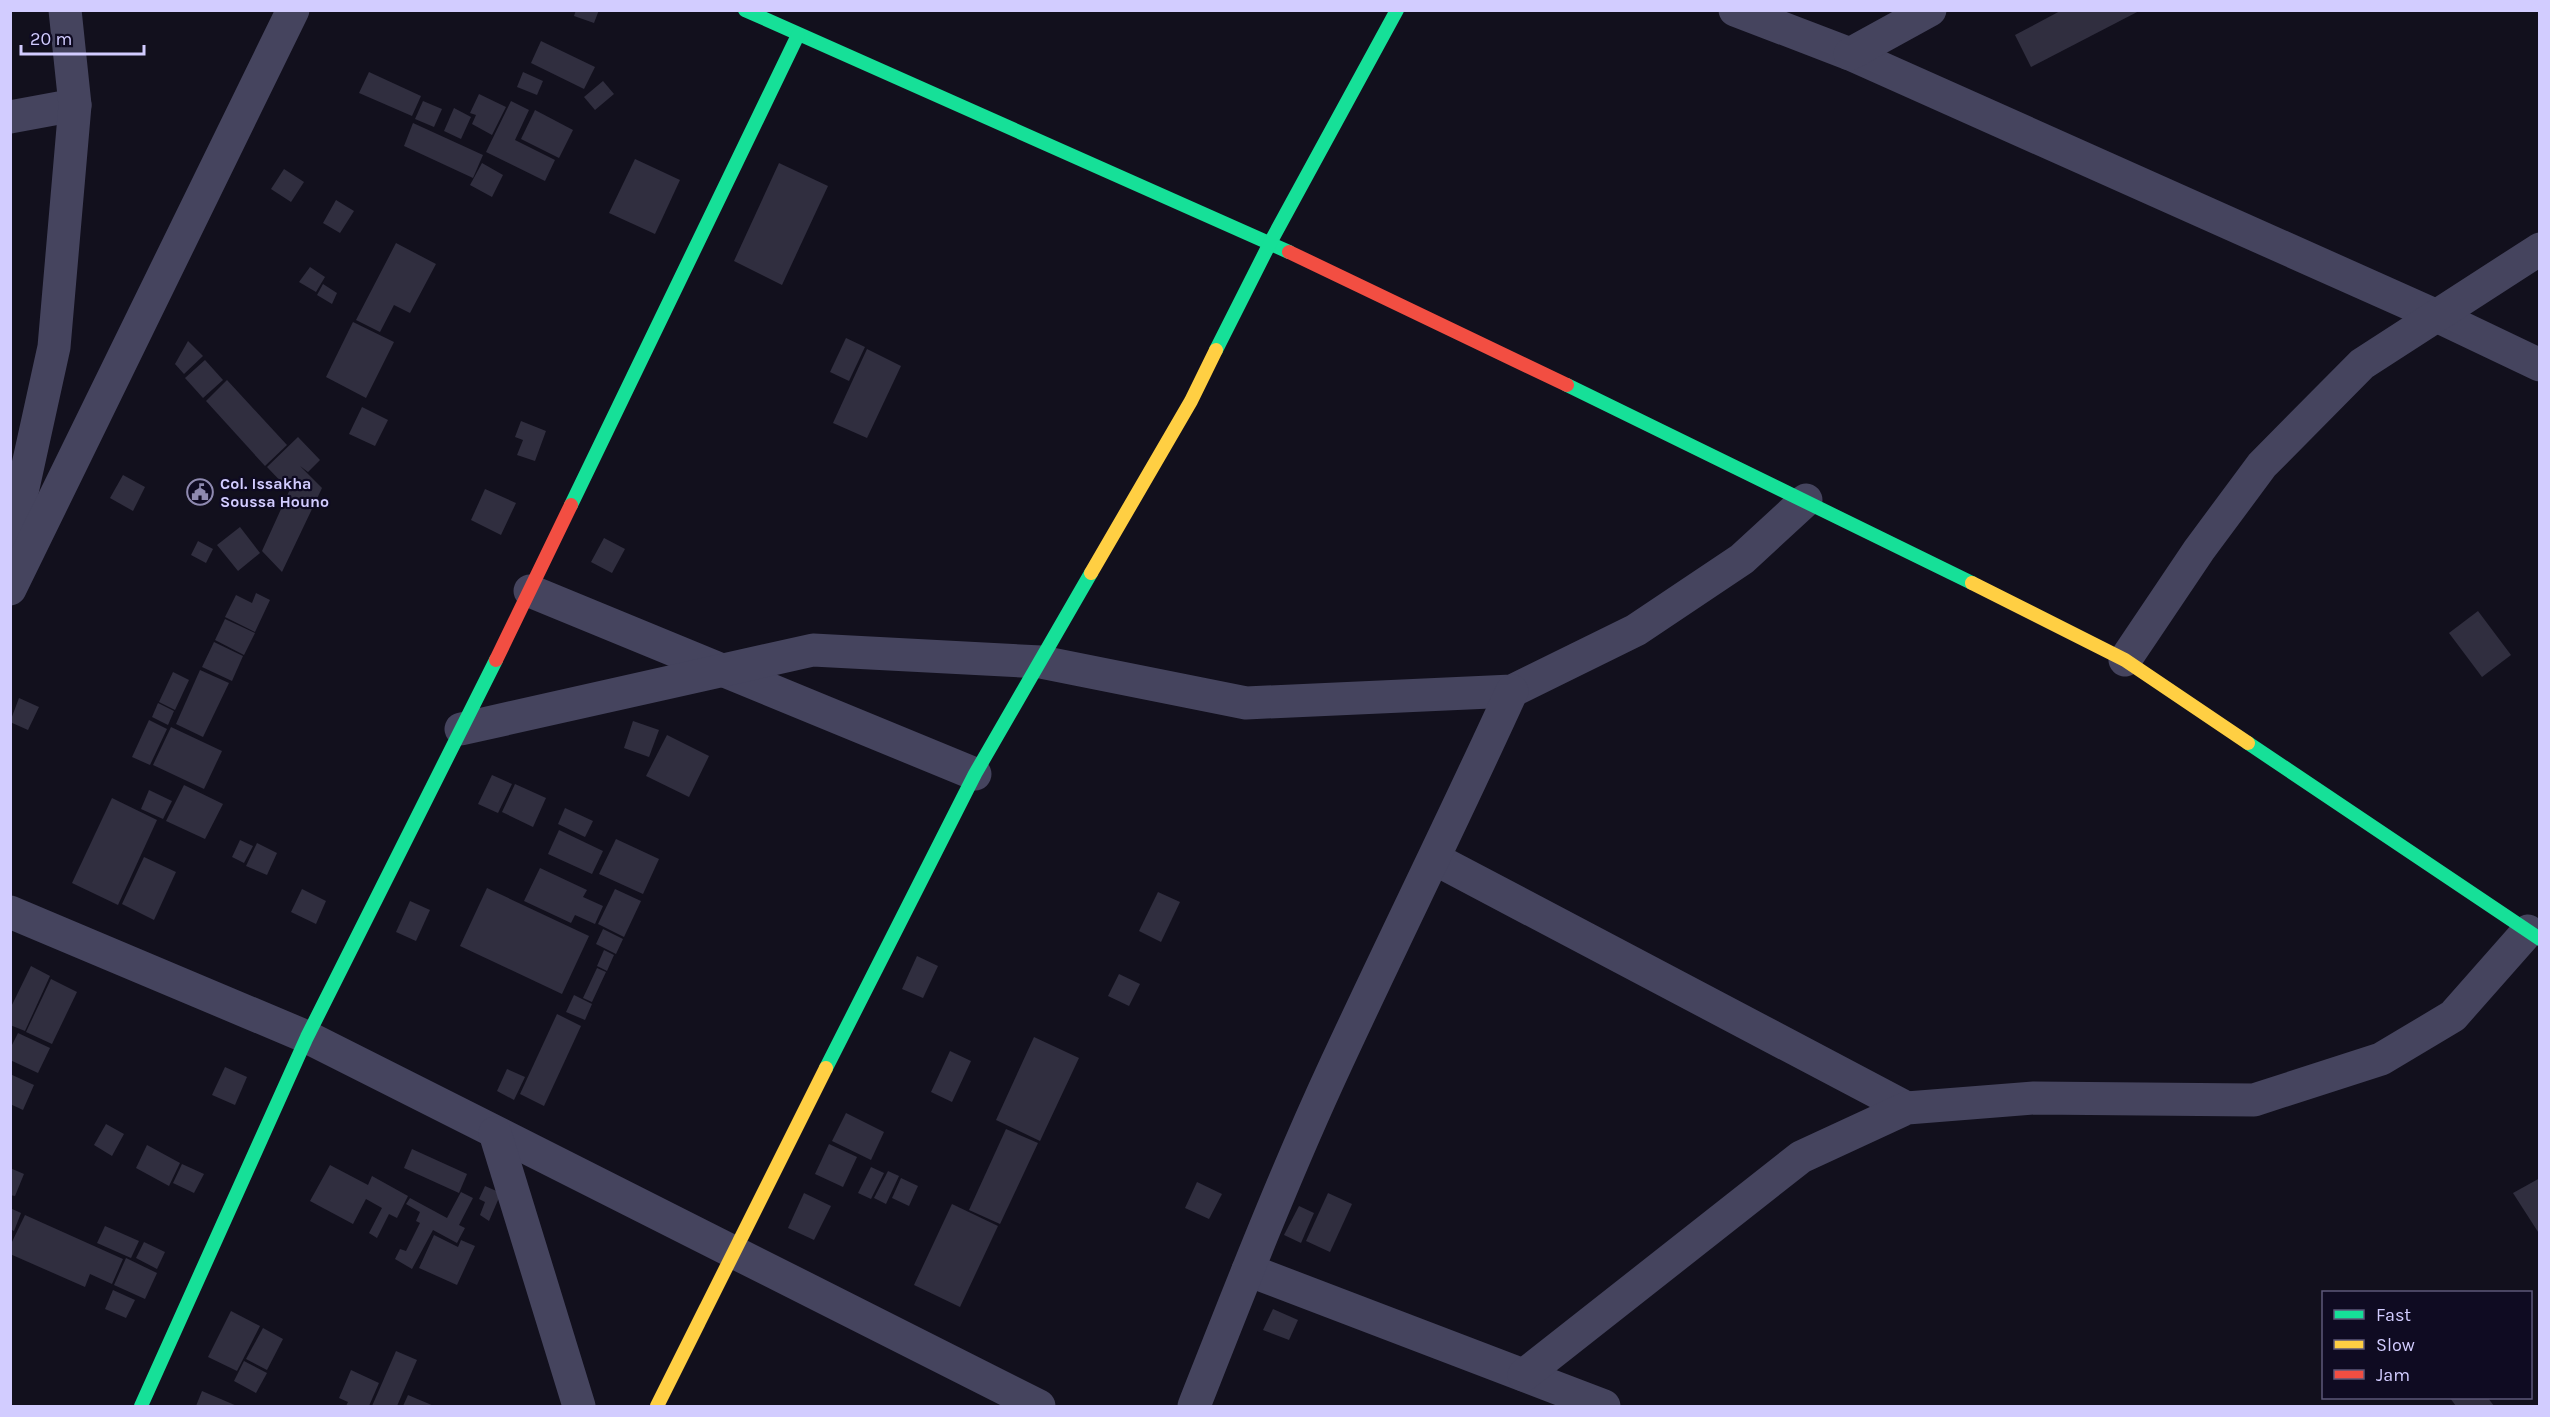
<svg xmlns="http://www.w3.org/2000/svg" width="2550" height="1417" font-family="Karla,sans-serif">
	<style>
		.building { fill: #302e3f }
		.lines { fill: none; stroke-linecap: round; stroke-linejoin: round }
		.street { stroke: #45445e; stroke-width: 33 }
		.fast { stroke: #16e098; stroke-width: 14 }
		.slow { stroke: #ffcf43; stroke-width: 14 }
		.jam { stroke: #f24e42; stroke-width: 14 }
		.labels { text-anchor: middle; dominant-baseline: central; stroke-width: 4.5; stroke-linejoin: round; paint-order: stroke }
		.poi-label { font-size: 16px; font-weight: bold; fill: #d2ccff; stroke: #0f0b22; text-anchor: start }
	</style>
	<rect width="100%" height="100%" fill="#12101d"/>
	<g class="building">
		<polygon points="576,10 599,10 594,23 574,16"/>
		<polygon points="2062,10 2141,10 2031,67 2015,35"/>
		<polygon points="541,41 595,67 584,89 531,63"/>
		<polygon points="369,72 421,96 412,116 359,93"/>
		<polygon points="523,72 543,81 537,95 517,87"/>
		<polygon points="603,81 614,94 595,110 584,97"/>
		<polygon points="479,94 506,107 492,135 472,124 476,115 470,113"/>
		<polygon points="423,101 442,109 434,127 415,119"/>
		<polygon points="511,101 529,110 515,140 555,160 545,181 486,152"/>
		<polygon points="454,108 471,117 461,139 444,131"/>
		<polygon points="535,110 573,130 559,158 521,139"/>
		<polygon points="413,123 483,155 473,178 404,146"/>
		<polygon points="635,159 680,180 655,234 609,213"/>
		<polygon points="482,163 503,175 492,197 470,185"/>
		<polygon points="779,163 828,186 782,285 734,261"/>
		<polygon points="284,169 304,182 291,202 271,189"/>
		<polygon points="336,200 354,211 340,233 323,223"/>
		<polygon points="396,243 436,264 410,313 394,305 380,332 356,320"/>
		<polygon points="310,267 325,277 316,292 299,282"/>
		<polygon points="323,284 337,293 332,304 317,295"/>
		<polygon points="353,322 394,342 366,398 326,377"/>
		<polygon points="846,338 865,347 849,381 830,372"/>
		<polygon points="188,341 203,356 184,374 175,364"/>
		<polygon points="867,349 901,366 867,438 833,423"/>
		<polygon points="205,360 223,380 203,398 185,378"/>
		<polygon points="227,380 287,445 265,466 206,401"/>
		<polygon points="362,407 388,420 375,446 349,434"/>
		<polygon points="521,421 546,431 535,461 517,455 523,440 515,437"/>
		<polygon points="298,437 320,460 308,472 300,466 322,488 282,572 262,551 296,476 289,490 267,467"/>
		<polygon points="123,475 145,487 133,511 110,498"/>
		<polygon points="485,489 516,503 501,535 471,520"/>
		<polygon points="240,527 260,553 238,571 217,545"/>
		<polygon points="604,538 625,549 612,573 591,562"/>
		<polygon points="198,541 213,549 206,563 191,555"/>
		<polygon points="256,593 270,600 255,632 225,617 236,595 252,603"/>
		<polygon points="2478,611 2511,655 2482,677 2449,633"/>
		<polygon points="225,619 255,633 244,655 215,640"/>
		<polygon points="214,642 243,656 232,681 202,667"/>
		<polygon points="200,670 229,683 203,737 176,724"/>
		<polygon points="173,672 189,680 175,710 159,702"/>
		<polygon points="19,698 39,707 28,730 10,722"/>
		<polygon points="158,703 174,711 168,725 152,717"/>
		<polygon points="149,720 167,729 150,765 132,757"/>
		<polygon points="633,721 659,730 649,757 624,748"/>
		<polygon points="171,727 222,751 204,789 153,765"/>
		<polygon points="667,735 709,756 689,797 646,776"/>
		<polygon points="492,775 512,784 498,813 478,804"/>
		<polygon points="515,784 546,798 533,827 502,812"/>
		<polygon points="184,785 223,804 205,839 166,821"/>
		<polygon points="149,790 172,801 163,819 141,809"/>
		<polygon points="112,798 157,820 118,905 72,883"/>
		<polygon points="565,808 593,821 585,837 558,824"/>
		<polygon points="559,830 603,851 592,874 548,854"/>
		<polygon points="616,839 659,859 643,894 599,874"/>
		<polygon points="240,840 253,846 244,863 232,857"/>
		<polygon points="257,843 277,853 267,875 246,866"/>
		<polygon points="144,857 176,872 154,920 122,904"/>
		<polygon points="540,868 587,890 583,897 603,906 595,924 575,915 571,923 524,901"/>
		<polygon points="487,888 589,936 562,994 460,946"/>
		<polygon points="302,889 326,901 316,924 291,912"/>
		<polygon points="615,889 641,901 624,937 598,924"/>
		<polygon points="1158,892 1180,902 1161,942 1139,931"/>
		<polygon points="410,901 430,910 416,941 396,932"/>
		<polygon points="603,929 623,939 616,954 596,944"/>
		<polygon points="604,950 614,955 607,971 597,966"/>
		<polygon points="917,956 938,966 923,998 902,989"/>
		<polygon points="31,966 50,976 25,1031 10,1025 10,1009"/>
		<polygon points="597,968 606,972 592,1002 583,998"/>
		<polygon points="1119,974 1140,984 1129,1006 1108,996"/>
		<polygon points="51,979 77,992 52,1044 26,1032"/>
		<polygon points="574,995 592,1004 585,1020 566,1012"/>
		<polygon points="557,1014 581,1026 544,1106 520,1094"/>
		<polygon points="18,1033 50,1048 38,1073 10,1060 10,1049"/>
		<polygon points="1034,1037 1079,1058 1040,1141 996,1120"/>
		<polygon points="950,1051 971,1061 952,1102 931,1092"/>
		<polygon points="225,1067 247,1077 235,1105 212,1095"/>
		<polygon points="507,1069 525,1077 514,1100 497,1091"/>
		<polygon points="10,1074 34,1085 23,1110 10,1104"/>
		<polygon points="846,1113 884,1132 871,1160 832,1141"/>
		<polygon points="106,1124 124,1134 112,1156 94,1145"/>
		<polygon points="1006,1129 1038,1143 1000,1224 969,1210"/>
		<polygon points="829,1144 857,1157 843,1187 815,1174"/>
		<polygon points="147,1145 180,1163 169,1186 136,1168"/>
		<polygon points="412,1149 467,1174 459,1193 404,1168"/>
		<polygon points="182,1164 204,1174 194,1193 173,1183"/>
		<polygon points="330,1165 368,1185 372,1176 408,1196 397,1218 389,1214 377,1238 369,1233 382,1208 366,1199 353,1224 310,1201"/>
		<polygon points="871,1167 884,1173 871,1199 858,1193"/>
		<polygon points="10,1168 24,1174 15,1196 10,1195"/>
		<polygon points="888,1171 899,1176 886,1204 874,1198"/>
		<polygon points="901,1178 918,1186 909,1206 892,1198"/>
		<polygon points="2540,1178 2540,1235 2513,1193"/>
		<polygon points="1197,1182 1222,1194 1209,1219 1185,1208"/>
		<polygon points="485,1186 501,1193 489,1221 480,1215 485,1202 479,1199"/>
		<polygon points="461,1192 473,1198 459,1225 465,1228 457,1243 433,1230 412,1269 395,1259 400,1249 406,1251 420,1223 416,1221 420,1212 406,1204 410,1198 447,1218"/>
		<polygon points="804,1193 831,1206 814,1240 788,1228"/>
		<polygon points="1328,1193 1352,1204 1330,1252 1306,1241"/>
		<polygon points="952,1204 998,1226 960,1307 914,1285"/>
		<polygon points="1299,1206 1314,1213 1301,1243 1284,1235"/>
		<polygon points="10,1208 21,1213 14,1231 10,1229"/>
		<polygon points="25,1215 123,1259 112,1284 90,1274 85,1287 10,1254 10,1246"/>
		<polygon points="105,1226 139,1241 131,1258 97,1243"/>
		<polygon points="434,1235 458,1247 461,1240 475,1246 457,1285 419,1268"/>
		<polygon points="144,1242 165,1252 157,1269 136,1258"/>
		<polygon points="126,1258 157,1273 145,1299 114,1285"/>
		<polygon points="113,1290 135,1300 126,1318 105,1309"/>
		<polygon points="1273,1309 1298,1320 1289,1340 1263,1330"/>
		<polygon points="231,1311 260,1326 237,1371 208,1357"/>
		<polygon points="263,1328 283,1339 267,1370 246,1359"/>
		<polygon points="396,1351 417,1360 397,1406 372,1406"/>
		<polygon points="244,1361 267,1373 256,1393 234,1381"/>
		<polygon points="351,1370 379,1383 369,1406 346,1406 348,1402 339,1398"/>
		<polygon points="202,1391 237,1406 196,1406"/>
		<polygon points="408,1395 434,1406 403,1406"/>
		<polygon points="2450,1398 2488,1398 2494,1406 2456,1406"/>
	</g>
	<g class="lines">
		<g class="street">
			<polyline points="1735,10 1850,54 2437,316 2540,365"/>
			<polyline points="1850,54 1930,10"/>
			<polyline points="10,117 75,105"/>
			<polyline points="10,547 54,347 75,105 65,10"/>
			<polyline points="10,589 293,10"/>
			<polyline points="530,591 975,774"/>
			<polyline points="2125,660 2199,550 2262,465 2362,364 2540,249"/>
			<polyline points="461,729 813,650 1041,662 1246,703 1512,691 1636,630 1742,559 1806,500"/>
			<polyline points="1435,859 1907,1108"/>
			<polyline points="10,912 307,1037 1039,1406"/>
			<polyline points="495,1133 579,1406"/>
			<polyline points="1248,1270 1604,1406"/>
			<polyline points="1524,1375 1801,1157 1907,1108 2034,1098 2254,1100 2381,1059 2453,1016 2528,931"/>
			<path d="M1194 1406C1239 1292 1284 1176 1336 1064 1394 939 1455 816 1512 691"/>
		</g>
		<g class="fast">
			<polyline points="745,10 1289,252"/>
			<polyline points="1216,350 1270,243 1397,10"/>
			<polyline points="1567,385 1972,583"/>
			<polyline points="571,505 798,35"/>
			<polyline points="2248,743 2540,939"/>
			<polyline points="826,1068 975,774 1091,573"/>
			<polyline points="141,1406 307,1037 496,660"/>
		</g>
		<g class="slow">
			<polyline points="1091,573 1191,401 1216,350"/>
			<polyline points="1972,583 2125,660 2248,743"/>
			<polyline points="657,1406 826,1068"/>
		</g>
		<g class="jam">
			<polyline points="1289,252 1567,385"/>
			<polyline points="496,660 571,505"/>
		</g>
	</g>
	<defs>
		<g id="civic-ring" transform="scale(1.35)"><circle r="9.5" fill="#0f0b22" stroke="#8f8ab0" stroke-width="1.5"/><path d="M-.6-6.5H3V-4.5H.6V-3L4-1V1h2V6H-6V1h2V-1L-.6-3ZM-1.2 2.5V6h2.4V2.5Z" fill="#8f8ab0"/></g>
	</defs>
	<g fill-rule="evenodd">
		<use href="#civic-ring" x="200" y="492"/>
	</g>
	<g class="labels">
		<g class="poi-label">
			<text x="220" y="483">Col. Issakha<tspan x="220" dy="18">Soussa Houno</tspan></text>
		</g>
	</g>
	<rect width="2550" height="1417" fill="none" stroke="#d2ccff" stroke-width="24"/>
	<rect x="2322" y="1291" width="210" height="108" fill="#0f0b22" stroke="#5d587a" stroke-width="1.5"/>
	<rect x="2334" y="1310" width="30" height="9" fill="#16e098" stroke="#5d587a" stroke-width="1.5"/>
	<text x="2376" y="1321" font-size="18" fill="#d2ccff">Fast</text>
	<rect x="2334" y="1340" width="30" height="9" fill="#ffcf43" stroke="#5d587a" stroke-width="1.5"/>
	<text x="2376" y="1351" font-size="18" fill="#d2ccff">Slow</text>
	<rect x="2334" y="1370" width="30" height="9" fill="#f24e42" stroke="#5d587a" stroke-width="1.5"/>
	<text x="2376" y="1381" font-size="18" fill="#d2ccff">Jam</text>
	<path d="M21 45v9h123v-9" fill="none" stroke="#d2ccff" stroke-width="3"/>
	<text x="30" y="45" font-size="18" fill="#d2ccff" stroke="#0f0b22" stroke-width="4.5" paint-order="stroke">20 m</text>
</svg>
